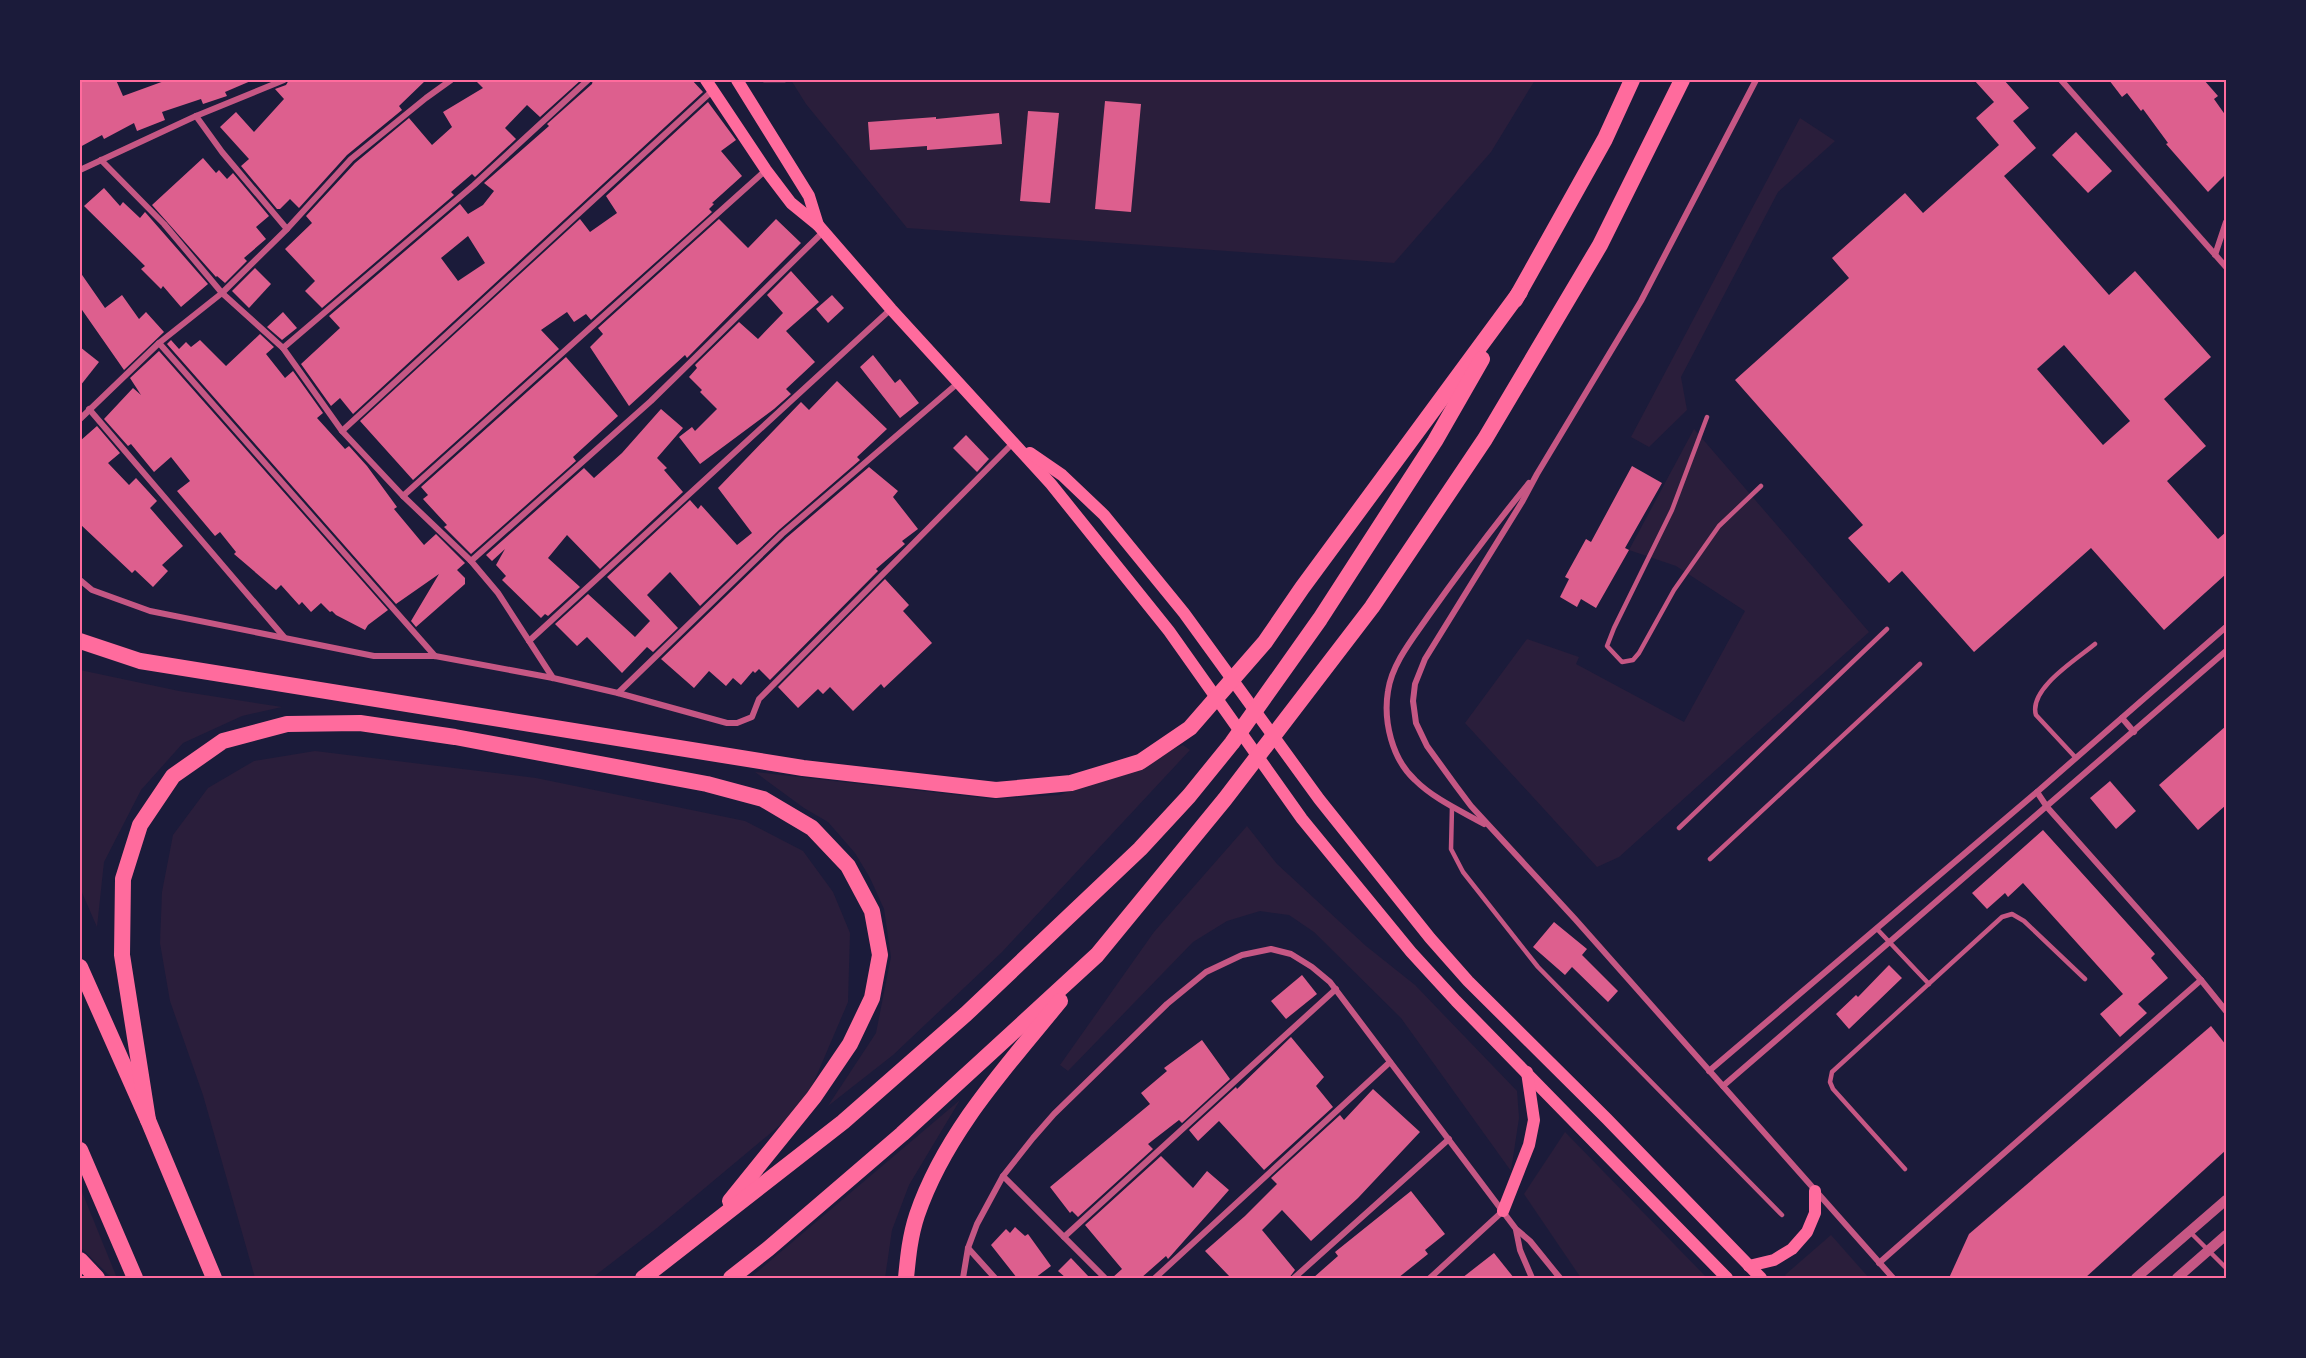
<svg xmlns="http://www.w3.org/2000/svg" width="2306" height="1358" font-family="'Archivo Narrow',sans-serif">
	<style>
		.green { fill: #2a1e3b }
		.building { fill: #dd5f8e; fill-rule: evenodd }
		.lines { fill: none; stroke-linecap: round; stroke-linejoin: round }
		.service { stroke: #c65784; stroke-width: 4.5 }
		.minor { stroke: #c65784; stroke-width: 6 }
		.tertiary { stroke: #c65784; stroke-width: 10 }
		.secondary { stroke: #ff6b9d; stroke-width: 12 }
		.trunk { stroke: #ff6b9d; stroke-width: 16 }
		.neatline { fill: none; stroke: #ff6b9d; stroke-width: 2 }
	</style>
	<rect width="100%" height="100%" fill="#1b1b3a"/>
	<g class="green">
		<polygon points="791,80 1535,80 1491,152 1394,263 907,228 806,104"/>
		<polygon points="1800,118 1835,141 1778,192 1681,377 1687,410 1649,447 1631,437"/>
		<polygon points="1694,429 1869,632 1619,857 1597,867 1465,723 1527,639 1579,657 1576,664 1684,722 1745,611 1676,566 1629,550"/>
		<polygon points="80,670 179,691 282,707 242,716 183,743 141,790 104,862 97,927 80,888"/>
		<polygon points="1183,745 1190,750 1002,952 893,1055 828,1106 876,1033 891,957 884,909 870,878 855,853 828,822 804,808 755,772 992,799 1060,795"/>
		<polygon points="315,751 536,778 745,821 803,851 833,892 850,933 848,1002 804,1105 657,1228 592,1278 255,1278 203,1095 170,1001 160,943 162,892 173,835 208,788 254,761"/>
		<polygon points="1247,826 1277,864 1366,946 1415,985 1517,1091 1519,1118 1511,1171 1401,1018 1314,932 1289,915 1260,911 1227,921 1193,942 1068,1071 1060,1065 1154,932"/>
		<polygon points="960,1100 909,1185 892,1230 885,1278 750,1278"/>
		<polygon points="1565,1132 1707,1278 1581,1278 1524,1194"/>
		<polygon points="80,1187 117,1278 112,1278 80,1247"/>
		<polygon points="1831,1235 1869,1278 1788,1278 1785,1275"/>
	</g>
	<g class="building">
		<polygon points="80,80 116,80 123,96 167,80 253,80 225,92 227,96 203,104 201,99 162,112 165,120 137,131 134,123 104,139 102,135 80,147"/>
		<polygon points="289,80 426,80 399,106 402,110 347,155 299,208 290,199 280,209 277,209 241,166 249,159 220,127 236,112 254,132 284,99 275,89 286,85"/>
		<polygon points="475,80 581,80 540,117 527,105 505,128 516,139 475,177 472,174 451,192 454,195 322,308 305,291 315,281 285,249 312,223 306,216 355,163 409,118 432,145 452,127 443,112 483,88"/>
		<path d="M593 80H692L703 92 353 414 340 398 331 406 301 364 340 328 329 316 460 204 468 214 483 205 494 191 484 183 549 126 547 124 592 84ZM468 236 485 263 458 281 441 258Z"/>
		<path d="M1974 80H2004L2029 108 2013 121 2036 148 2004 176 2109 295 2135 271 2211 357 2164 399 2206 446 2167 481 2218 539 2226 532V574L2164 630 2091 548 1974 652 1902 571 1889 583 1848 538 1863 525 1735 380 1849 278 1832 258 1905 193 1923 213 1999 145 1976 118 1994 102ZM2064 345 2130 421 2103 445 2037 369Z"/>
		<polygon points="2109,80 2204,80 2218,96 2214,99 2226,116 2226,174 2208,192 2166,144 2168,143 2143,109 2141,111 2127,93 2122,97"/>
		<polygon points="1105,101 1141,104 1131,212 1095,209"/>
		<polygon points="708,102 736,140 721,151 742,176 712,203 714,204 709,209 712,212 591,320 586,314 574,322 567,312 541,330 559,349 413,480 360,421 580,219 590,232 617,213 606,196"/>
		<polygon points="1028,111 1059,113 1050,203 1020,201"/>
		<polygon points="999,113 1002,144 927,150 927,146 870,150 868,122 936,117 936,119"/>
		<polygon points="2076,132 2112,171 2088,193 2052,155"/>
		<polygon points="203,158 216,173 219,170 227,179 233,173 269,216 256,227 266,239 244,258 247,261 225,283 217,276 216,277 152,205"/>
		<polygon points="104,188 120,206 123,202 140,218 145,212 208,284 181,307 163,286 161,289 141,269 145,266 84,206"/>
		<polygon points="719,219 748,248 776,219 801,243 687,358 685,355 629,406 590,347 603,334 598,328"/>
		<polygon points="255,268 271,284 249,308 232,291"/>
		<polygon points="791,271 819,302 786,331 815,362 786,389 791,394 774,409 700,464 679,437 692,427 695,431 717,409 700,392 702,390 689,377 697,368 695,365 739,322 758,339 783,313 767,295"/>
		<polygon points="80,272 105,308 122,295 139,319 146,312 164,332 124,370 80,307"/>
		<polygon points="832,295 844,308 828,323 816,309"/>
		<polygon points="283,312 297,328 282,340 267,327"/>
		<polygon points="260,334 274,347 266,354 285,378 293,371 323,413 317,418 345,449 349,446 367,466 397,507 394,509 424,545 436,534 465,563 457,570 465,578 465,584 416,627 411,621 439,574 396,604 167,344 171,340 179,349 186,342 191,347 200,340 226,366"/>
		<polygon points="80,347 99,362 80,386"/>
		<polygon points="159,351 388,610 368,625 365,630 336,615 332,611 330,612 321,603 311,612 302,602 299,605 281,585 276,590 234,554 236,552 220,532 215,536 177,491 190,481 171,457 154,472 131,444 128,446 104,419 133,388 141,395 130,378"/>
		<polygon points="873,355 895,383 900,379 919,403 900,418 860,367"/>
		<polygon points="566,357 618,416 573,457 576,461 471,554 444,527 447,525 423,499 428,495 421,487"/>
		<polygon points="837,381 887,429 857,457 860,460 779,530 700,606 670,572 647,595 678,628 653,652 647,647 622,673 587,637 577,646 555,624 588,594 635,637 650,621 607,577 690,500 698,509 701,505 737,545 752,533 718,488 801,402 809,410"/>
		<polygon points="661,409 683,428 657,458 667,468 664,470 683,492 600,569 567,535 548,558 580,587 548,616 545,614 541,618 502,580 506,576 496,565 505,549 492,561 486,555 584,468 594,478 622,453"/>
		<polygon points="97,426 120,453 108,463 129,485 136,478 157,501 150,508 183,546 162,565 168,571 153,587 135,570 132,573 80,524 80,441"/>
		<polygon points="966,435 989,459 977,472 953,448"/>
		<polygon points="1632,466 1662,483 1625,548 1629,550 1596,608 1581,599 1577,607 1560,597 1569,579 1565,577 1586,539 1591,542"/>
		<polygon points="869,467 898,491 893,497 918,529 902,541 905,544 876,569 878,571 770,680 759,669 755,673 753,671 741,685 733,678 726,686 709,671 694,688 661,659 786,538"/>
		<polygon points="885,579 909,605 903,611 932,643 884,688 881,684 853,711 830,687 823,694 818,689 798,708 778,687"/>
		<polygon points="2226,726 2226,805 2198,830 2159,785"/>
		<polygon points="2110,781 2136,811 2116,829 2090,798"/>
		<polygon points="2043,830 2155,954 2151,958 2168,978 2138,1004 2147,1013 2120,1037 2100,1014 2123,994 2023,883 2008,897 2005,893 1987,909 1972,893"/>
		<polygon points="1554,922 1587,949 1582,955 1618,991 1608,1002 1572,967 1565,975 1533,947"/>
		<polygon points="1889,965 1902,978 1849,1029 1836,1014 1856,995 1858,997"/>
		<polygon points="1302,975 1317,994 1286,1019 1271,1001"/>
		<polygon points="2211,1026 2226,1045 2226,1150 2085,1278 1949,1278 1969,1234"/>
		<polygon points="1291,1037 1324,1077 1316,1086 1333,1107 1264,1170 1219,1121 1198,1141 1189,1130 1236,1087 1237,1089"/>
		<polygon points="1202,1040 1230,1079 1182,1123 1179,1120 1148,1144 1153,1149 1078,1217 1072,1211 1070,1213 1050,1187 1150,1104 1141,1093 1167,1071 1164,1068"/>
		<polygon points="1373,1089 1420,1132 1358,1198 1311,1241 1282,1210 1262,1230 1295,1270 1289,1278 1231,1278 1205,1251 1245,1216 1277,1184 1271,1178 1340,1115 1344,1120"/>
		<polygon points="1161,1156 1193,1188 1207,1171 1229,1190 1168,1259 1166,1256 1141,1278 1112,1278 1122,1269 1085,1225"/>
		<polygon points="1411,1191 1445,1234 1425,1250 1428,1254 1398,1278 1313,1278 1338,1256 1335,1252"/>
		<polygon points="1015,1227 1025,1236 1028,1234 1051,1266 1035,1278 1017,1278 991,1245 1006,1229 1010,1233"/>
		<polygon points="1494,1253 1514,1278 1462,1278"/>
		<polygon points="1071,1258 1090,1278 1066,1278 1058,1271"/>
	</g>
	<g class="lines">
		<g class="service">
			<polyline points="764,80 785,80"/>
			<polyline points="1707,417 1672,510 1614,628 1607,646 1622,662 1633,660 1639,653 1674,590 1719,526 1761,486"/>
			<path d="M2076 758 2036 715C2028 689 2077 659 2095 644"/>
			<polyline points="1452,807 1451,849 1463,872 1538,967 1782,1215"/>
			<polyline points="1679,828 1887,629"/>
			<polyline points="1710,859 1920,664"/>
			<polyline points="1877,929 1929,984"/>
			<polyline points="1905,1169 1833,1089 1830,1082 1832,1072 2002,917 2012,914 2024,921 2085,979"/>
			<polyline points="2190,1232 2226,1268"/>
		</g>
		<g class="minor">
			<polyline points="1756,80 1641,301 1537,474 1522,502 1425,659 1415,684 1413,701 1416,723 1427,746 1456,786 1471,806 1575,919 1893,1278"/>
			<polyline points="2061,80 2226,267"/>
			<polyline points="196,116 222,152 287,229"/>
			<polyline points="101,160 164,224 222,293 283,348 342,431 403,496 471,561 498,593 553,678"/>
			<polyline points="80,170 196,116 284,80"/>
			<polyline points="2215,255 2226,222"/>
			<polyline points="159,343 435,656"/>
			<polyline points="283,348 474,185 588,80"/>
			<polyline points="89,409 284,637"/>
			<polyline points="80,419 159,343 222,293 287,229 351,159 426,98 451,80"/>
			<polyline points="342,431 712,91"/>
			<polyline points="403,496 766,170"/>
			<polyline points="471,561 651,401 823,232"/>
			<polyline points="80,580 92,590 150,611 374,656 435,656 553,678 618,693 727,723 737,723 752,717 759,699 1014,442"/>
			<polyline points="529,641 891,309"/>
			<polyline points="618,693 782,534 958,383"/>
			<polyline points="2122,718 2134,732"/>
			<polyline points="2037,792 2047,807 2201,980 2226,1011"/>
			<path d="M1484 824C1461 811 1434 799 1415 780 1392 759 1383 721 1388 691 1392 663 1414 637 1429 615 1461 570 1494 526 1529 483"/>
			<polyline points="1709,1071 2037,792 2226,627"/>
			<polyline points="1723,1086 2226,651"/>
			<polyline points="1003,1176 1105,1278"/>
			<polyline points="1516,1230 1520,1250 1532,1278"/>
			<polyline points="1064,1237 1336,989"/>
			<polyline points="968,1248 995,1278"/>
			<polyline points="1879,1263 2201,980"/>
			<polyline points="963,1278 968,1248 977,1224 1003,1176 1033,1138 1054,1114 1167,1004 1206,972 1242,955 1271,949 1291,954 1312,967 1330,982 1516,1229 1530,1241 1560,1278"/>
			<polyline points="1155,1278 1390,1062"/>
			<polyline points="1294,1278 1449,1139"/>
			<polyline points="1430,1278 1503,1211"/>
		</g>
		<g class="tertiary">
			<polyline points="2136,1278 2226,1200"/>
			<polyline points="2177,1278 2226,1235"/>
		</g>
		<g class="secondary">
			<polyline points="706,80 766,170 791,203 818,225 891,309 1051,484 1169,631 1302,819 1411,952 1456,1001 1727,1278"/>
			<polyline points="737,80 809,196 818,225"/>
			<polyline points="1030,453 1062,475 1104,515 1184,613 1319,799 1430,938 1468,981 1607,1119 1761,1278"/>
			<polyline points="1503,1211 1529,1145 1534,1120 1527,1072"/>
			<polyline points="1749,1266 1774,1260 1792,1249 1807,1232 1815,1213 1815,1191"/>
		</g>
		<g class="trunk">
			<polyline points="1515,300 1605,139 1632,80"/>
			<polyline points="80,641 140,661 803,768 996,790 1071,783 1140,762 1190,728 1265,642 1302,588 1520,292"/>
			<polyline points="80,967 148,1120 214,1278"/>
			<polyline points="148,1120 122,955 123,879 140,825 173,776 223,741 287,724 360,723 455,737 707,784 763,799 812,828 848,866 872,911 880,955 872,998 850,1044 814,1097 730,1201"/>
			<polyline points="80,1150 135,1278"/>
			<polyline points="80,1260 97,1278"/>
			<polyline points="643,1278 843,1122 966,1014 1140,849 1189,796 1232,743 1320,619 1435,441 1482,359"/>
			<polyline points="731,1278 768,1249 902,1134 1097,955 1225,799 1372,607 1485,439 1600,245 1682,80"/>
			<path d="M906 1278C908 1257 910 1236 917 1215 945 1133 1006 1067 1060 1001"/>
		</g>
	</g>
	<rect width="2306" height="1358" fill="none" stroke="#1b1b3a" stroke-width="162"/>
	<rect x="81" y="81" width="2144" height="1196" class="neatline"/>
</svg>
